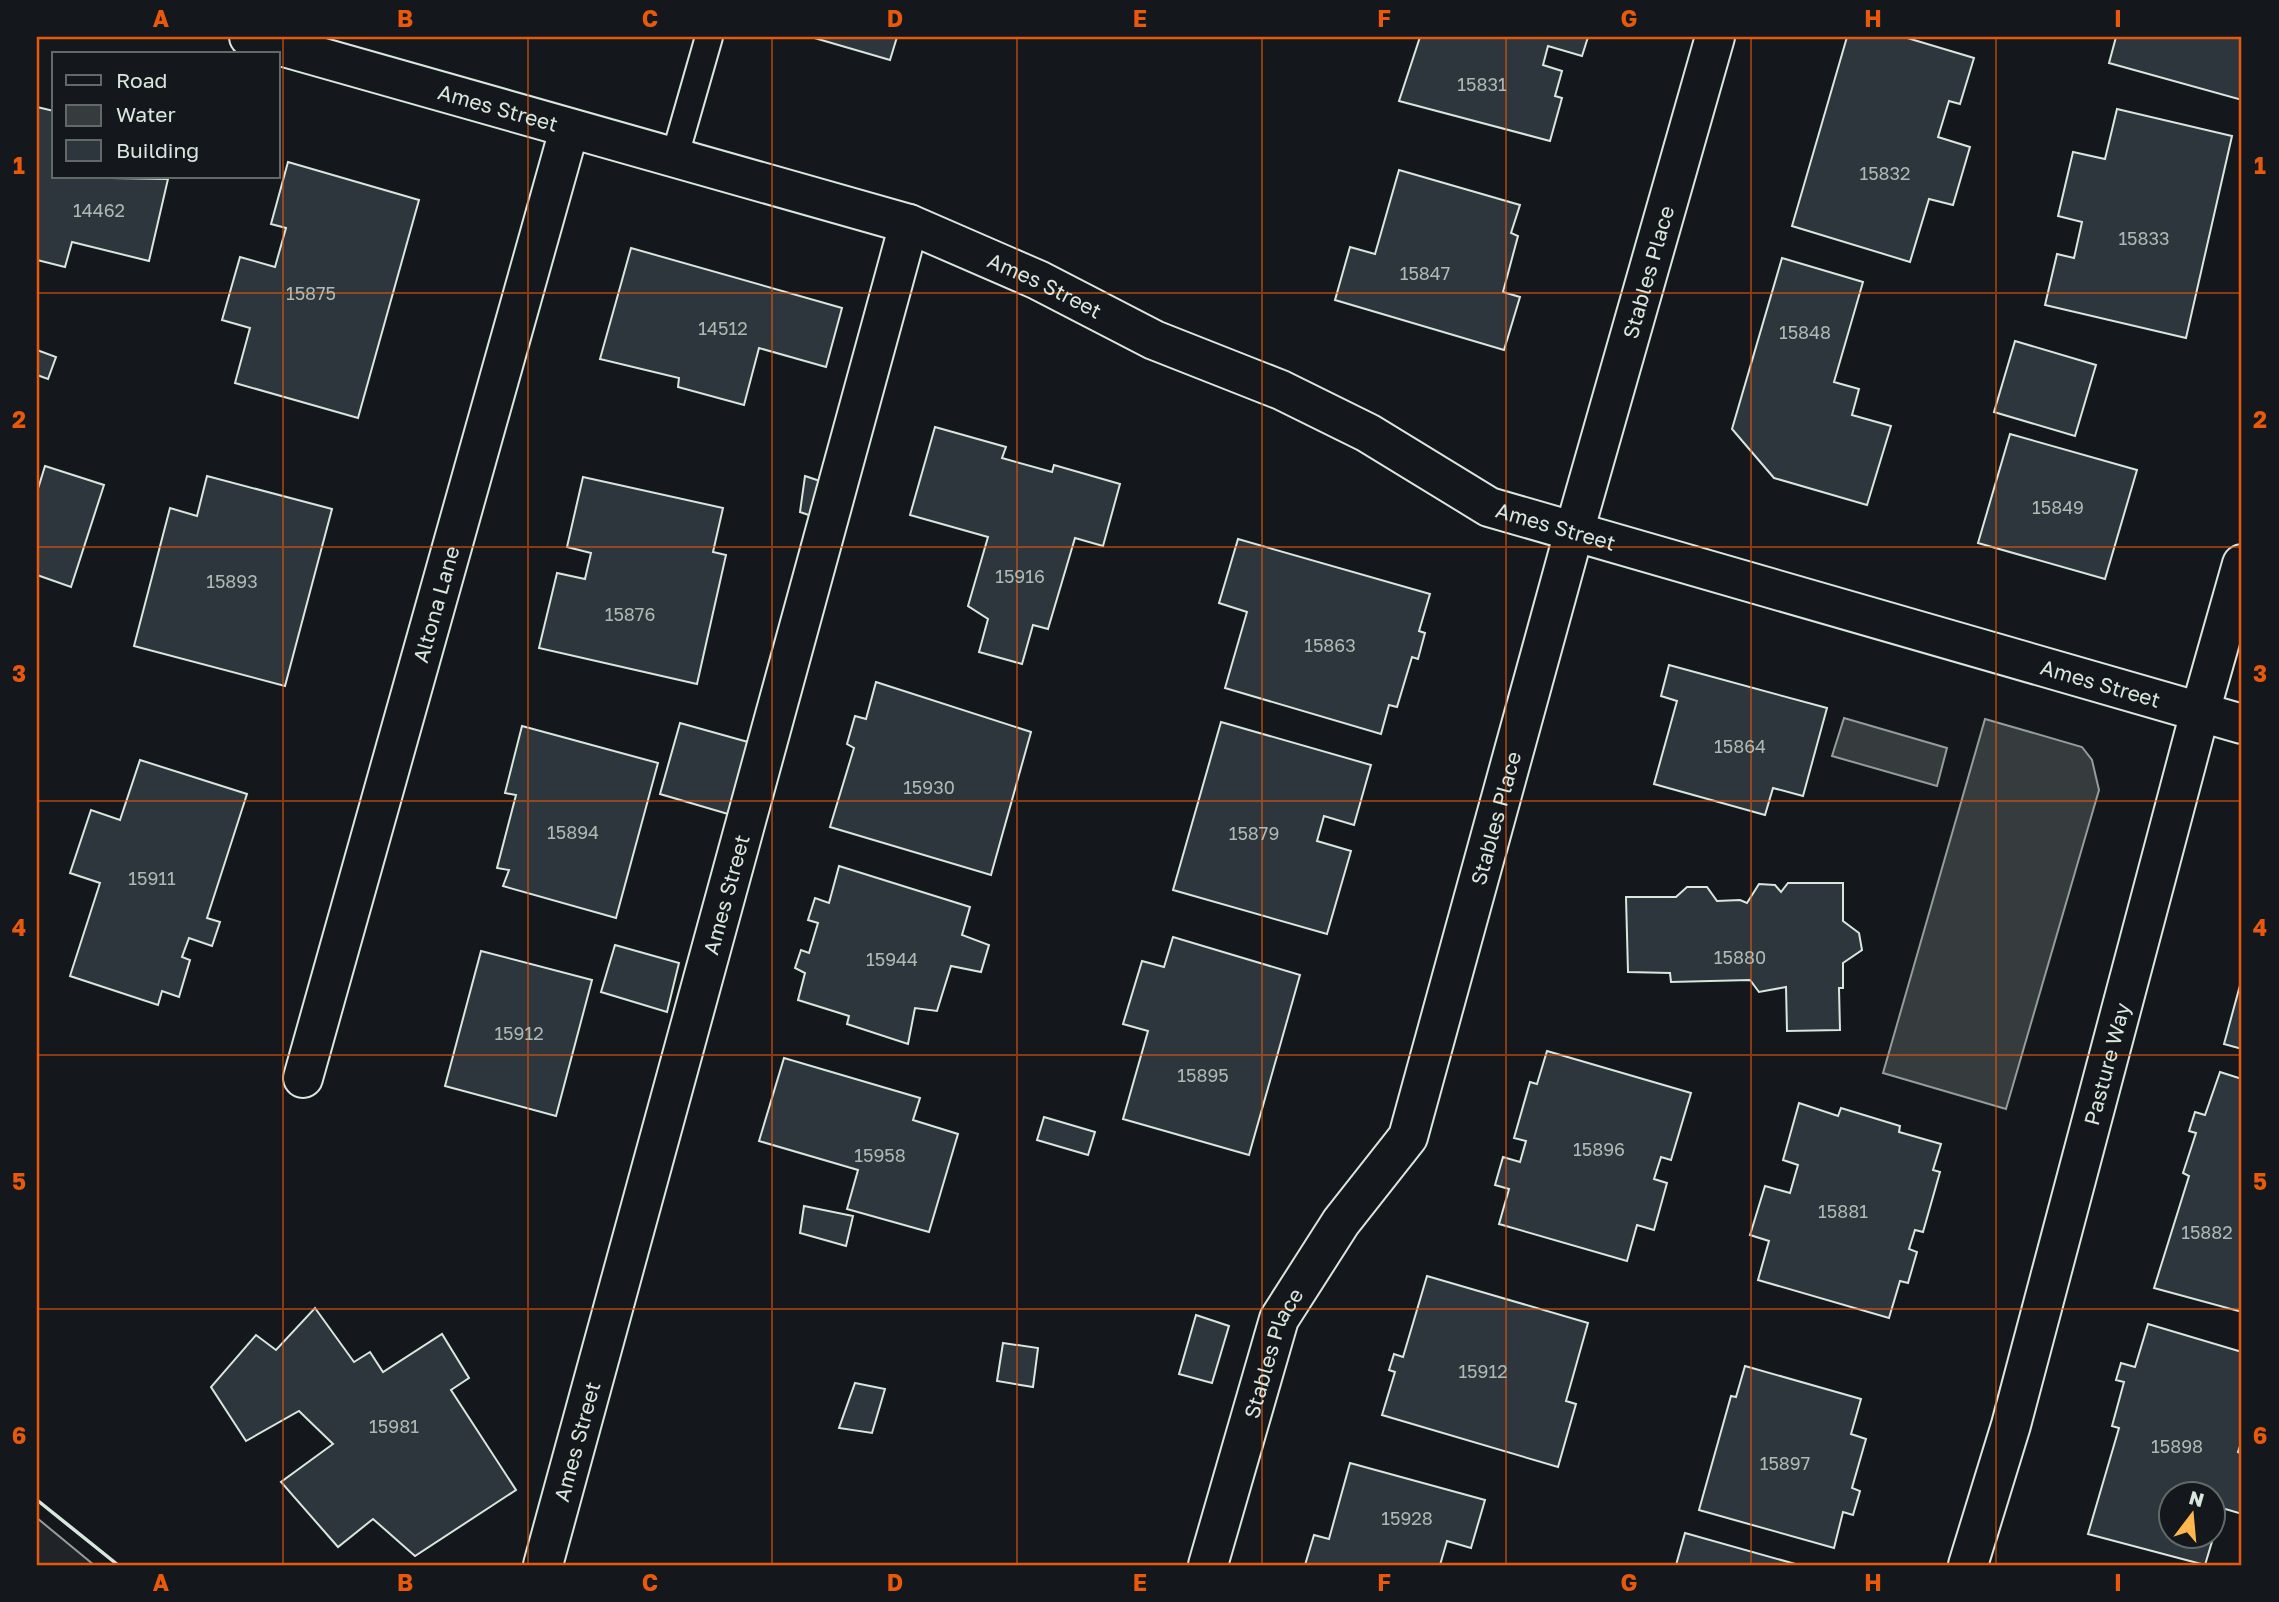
<svg xmlns="http://www.w3.org/2000/svg" width="2279" height="1602" font-family="'Golos Text',sans-serif">
	<style>
		.green { fill: #202428; stroke: #939e99; stroke-width: 2 }
		.water { fill: #363b3e; stroke: #939e99; stroke-width: 2 }
		.building { fill: #2c363c; stroke: #d8e6dc; stroke-width: 2; fill-rule: evenodd }
		.lines { fill: none; stroke-linecap: round; stroke-linejoin: round }
		.lane-casing { stroke: #d8e6dc; stroke-width: 30 }
		.street-casing { stroke: #d8e6dc; stroke-width: 42 }
		.lane { stroke: #14181c; stroke-width: 26 }
		.street { stroke: #14181c; stroke-width: 38 }
		.wall { stroke: #d8e6dc; stroke-width: 3.5 }
		.grid { fill: none; stroke: #e8590c; stroke-width: 2; stroke-opacity: 0.55 }
		.labels { text-anchor: middle; dominant-baseline: central; stroke-width: 5; stroke-linejoin: round; paint-order: stroke }
		.number-label { font-size: 18px; fill: #adbab4 }
		.street-label { font-size: 21px; fill: #d8e6dc; stroke: #14181c }
		.neatline { fill: none; stroke: #e8590c; stroke-width: 2.5 }
		.grid-label { font-size: 23px; text-anchor: middle; font-weight: bold; fill: #e8590c }
	</style>
	<rect width="100%" height="100%" fill="#14181c"/>
	<polygon class="green" points="37,1518 94,1565 37,1565"/>
	<g class="water">
		<polygon points="1844,718 1947,748 1937,786 1832,756"/>
		<polygon points="1985,719 2082,747 2092,760 2099,790 2006,1109 1883,1073"/>
	</g>
	<g class="building">
		<polygon points="811,37 897,37 890,60"/>
		<polygon points="1420,37 1588,37 1582,56 1548,46 1543,65 1562,71 1555,96 1562,98 1550,141 1399,101"/>
		<polygon points="1847,37 1904,37 1974,58 1960,104 1949,101 1938,137 1970,147 1953,205 1929,199 1910,262 1792,226"/>
		<polygon points="2116,37 2242,37 2242,100 2109,63"/>
		<polygon points="37,107 54,111 54,177 168,179 149,261 72,242 65,267 37,260"/>
		<polygon points="2117,109 2232,136 2186,338 2045,305 2057,254 2074,258 2082,222 2058,216 2073,152 2105,159"/>
		<polygon points="288,162 419,200 358,418 235,383 250,328 222,320 240,257 275,267 286,228 271,224"/>
		<polygon points="1399,170 1520,205 1511,233 1518,236 1503,292 1520,297 1504,350 1335,300 1350,247 1375,254"/>
		<polygon points="631,248 842,308 826,367 759,348 744,405 678,387 679,378 600,359"/>
		<polygon points="1782,258 1863,282 1834,382 1859,389 1852,415 1891,426 1867,505 1774,478 1732,429"/>
		<polygon points="2015,341 2096,365 2075,436 1994,412"/>
		<polygon points="37,350 56,357 48,379 37,375"/>
		<polygon points="935,427 1006,447 1002,458 1052,472 1054,465 1120,484 1103,546 1075,538 1048,629 1033,625 1022,664 979,652 988,619 968,606 988,537 910,515"/>
		<polygon points="2010,434 2137,470 2105,579 1978,543"/>
		<polygon points="45,466 104,485 71,587 37,575 37,492"/>
		<polygon points="207,476 332,509 285,686 134,646 170,508 197,516"/>
		<polygon points="805,476 832,485 823,520 800,512"/>
		<polygon points="583,477 723,508 713,552 726,555 697,684 539,648 557,573 585,579 591,553 567,547"/>
		<polygon points="1238,539 1430,594 1419,631 1425,633 1418,659 1412,657 1397,707 1389,705 1381,734 1225,688 1247,612 1219,603"/>
		<polygon points="1669,665 1827,708 1803,796 1773,788 1765,815 1654,784 1677,701 1661,696"/>
		<polygon points="876,682 1031,732 991,875 830,827 854,748 847,744 855,716 866,719"/>
		<polygon points="1221,722 1371,765 1354,825 1324,816 1317,841 1351,851 1327,934 1173,890"/>
		<polygon points="680,723 748,742 728,814 660,794"/>
		<polygon points="522,726 658,763 616,918 503,886 509,870 497,868 516,795 505,793"/>
		<polygon points="140,760 247,794 207,918 220,922 212,946 189,938 182,957 190,960 179,997 162,991 158,1005 70,976 100,883 70,873 91,810 120,820"/>
		<polygon points="839,866 970,907 962,935 989,945 981,972 951,966 937,1011 915,1008 908,1044 847,1024 849,1016 798,1000 805,973 795,968 801,950 809,953 818,923 808,920 815,898 829,903"/>
		<polygon points="1788,883 1843,883 1843,921 1859,933 1862,950 1843,963 1843,988 1839,988 1840,1030 1787,1031 1786,987 1759,992 1750,980 1671,982 1670,973 1628,972 1626,897 1676,897 1687,887 1707,887 1717,901 1740,900 1747,903 1759,884 1775,885 1781,892"/>
		<polygon points="1173,937 1300,975 1249,1155 1123,1119 1148,1031 1123,1024 1142,961 1164,967"/>
		<polygon points="615,945 679,963 667,1012 601,992"/>
		<polygon points="481,951 592,980 556,1116 445,1086"/>
		<polygon points="2242,978 2242,1049 2224,1044"/>
		<polygon points="1547,1051 1691,1093 1671,1160 1661,1157 1654,1179 1667,1183 1654,1230 1637,1225 1627,1261 1499,1224 1509,1189 1495,1185 1503,1157 1520,1162 1526,1141 1514,1138 1530,1082 1537,1084"/>
		<polygon points="784,1058 920,1098 913,1120 958,1134 929,1232 847,1209 858,1170 759,1141"/>
		<polygon points="2220,1072 2242,1079 2242,1312 2154,1288 2189,1176 2183,1173 2196,1133 2189,1131 2195,1112 2205,1115"/>
		<polygon points="1799,1103 1838,1116 1841,1108 1900,1126 1899,1132 1941,1144 1933,1170 1940,1172 1923,1232 1915,1230 1909,1249 1917,1252 1908,1283 1900,1281 1889,1318 1758,1280 1769,1241 1750,1235 1765,1186 1790,1193 1798,1165 1783,1160"/>
		<polygon points="1044,1117 1095,1132 1088,1155 1037,1140"/>
		<polygon points="804,1206 853,1216 846,1246 800,1233"/>
		<polygon points="1427,1276 1588,1323 1566,1401 1576,1404 1558,1467 1382,1415 1395,1372 1389,1370 1394,1354 1403,1357"/>
		<polygon points="315,1308 354,1362 370,1352 383,1372 442,1334 469,1378 451,1390 516,1490 415,1556 373,1519 338,1547 281,1482 333,1444 299,1411 246,1441 211,1387 256,1335 276,1350"/>
		<polygon points="1196,1315 1229,1326 1212,1383 1179,1374"/>
		<path d="M2148 1324 2242 1352V1440L2238 1452 2242 1454V1514L2222 1508 2205 1565 2088 1534 2119 1428 2112 1426 2124 1382 2116 1380 2121 1363 2135 1367ZM2170 1494H2212V1536H2170Z"/>
		<polygon points="1003,1343 1038,1348 1033,1387 997,1381"/>
		<polygon points="1745,1366 1861,1399 1851,1434 1866,1439 1852,1488 1860,1491 1853,1515 1843,1512 1834,1548 1699,1510 1731,1396 1736,1397"/>
		<polygon points="855,1383 885,1389 872,1433 839,1428"/>
		<polygon points="1350,1463 1485,1500 1471,1548 1447,1541 1440,1565 1305,1565 1314,1535 1329,1539"/>
		<polygon points="1685,1533 1799,1565 1676,1565"/>
	</g>
	<g class="lines">
		<g class="lane-casing">
			<polyline id="lane" points="674,159 709,37"/>
		</g>
		<g class="street-casing">
			<g id="street">
				<path id="s1" d="M249 37 909 224 1038 280 1154 340 1281 390 1368 433 1489 507 2242 724"/>
				<path id="s2" d="M303 1078 569 130"/>
				<path id="s3" d="M543 1565 909 224"/>
				<path id="s4" d="M1208 1565 1279 1319 1341 1222 1408 1137 1574 532 1715 37"/>
				<path id="s5" d="M1968 1565 2011 1425 2200 712 2242 564"/>
			</g>
		</g>
		<use href="#lane" class="lane"/>
		<use href="#street" class="street"/>
		<polyline class="wall" points="37,1500 118,1565"/>
	</g>
	<path class="grid" d="M283 37V1565M528 37V1565M772 37V1565M1017 37V1565M1262 37V1565M1506 37V1565M1751 37V1565M1996 37V1565M37 293H2242M37 547H2242M37 801H2242M37 1055H2242M37 1309H2242"/>
	<g class="labels">
		<g class="number-label">
			<text x="1482" y="84">15831</text>
			<text x="1885" y="173">15832</text>
			<text x="99" y="210">14462</text>
			<text x="2144" y="238">15833</text>
			<text x="1425" y="273">15847</text>
			<text x="311" y="293">15875</text>
			<text x="723" y="328">14512</text>
			<text x="1805" y="332">15848</text>
			<text x="2058" y="507">15849</text>
			<text x="1020" y="576">15916</text>
			<text x="232" y="581">15893</text>
			<text x="630" y="614">15876</text>
			<text x="1330" y="645">15863</text>
			<text x="1740" y="746">15864</text>
			<text x="929" y="787">15930</text>
			<text x="573" y="832">15894</text>
			<text x="1254" y="833">15879</text>
			<text x="152" y="878">15911</text>
			<text x="1740" y="957">15880</text>
			<text x="892" y="959">15944</text>
			<text x="519" y="1033">15912</text>
			<text x="1203" y="1075">15895</text>
			<text x="1599" y="1149">15896</text>
			<text x="880" y="1155">15958</text>
			<text x="1843" y="1211">15881</text>
			<text x="2207" y="1232">15882</text>
			<text x="1483" y="1371">15912</text>
			<text x="394" y="1426">15981</text>
			<text x="2177" y="1446">15898</text>
			<text x="1785" y="1463">15897</text>
			<text x="1407" y="1518">15928</text>
		</g>
		<g class="street-label">
			<text stroke="none"><textPath href="#s1" startOffset="259">Ames Street</textPath></text>
			<text stroke="none"><textPath href="#s4" startOffset="1377">Stables Place</textPath></text>
			<text stroke="none"><textPath href="#s1" startOffset="835">Ames Street</textPath></text>
			<text stroke="none"><textPath href="#s1" startOffset="1402">Ames Street</textPath></text>
			<text stroke="none"><textPath href="#s2" startOffset="492">Altona Lane</textPath></text>
			<text stroke="none"><textPath href="#s1" startOffset="1969">Ames Street</textPath></text>
			<text stroke="none"><textPath href="#s4" startOffset="810">Stables Place</textPath></text>
			<text stroke="none"><textPath href="#s3" startOffset="695">Ames Street</textPath></text>
			<text stroke="none"><textPath href="#s5" startOffset="520">Pasture Way</textPath></text>
			<text stroke="none"><textPath href="#s4" startOffset="222">Stables Place</textPath></text>
			<text stroke="none"><textPath href="#s3" startOffset="128">Ames Street</textPath></text>
		</g>
	</g>
	<rect width="2279" height="1602" fill="none" stroke="#14181c" stroke-width="77"/>
	<rect x="52" y="52" width="228" height="126" fill="#14181c" stroke="#626a69" stroke-width="2"/>
	<rect x="66" y="75" width="35" height="10" fill="#14181c" stroke="#626a69" stroke-width="2"/>
	<text x="116" y="88" font-size="21" fill="#d8e6dc">Road</text>
	<rect x="66" y="105" width="35" height="21" fill="#363b3e" stroke="#626a69" stroke-width="2"/>
	<text x="116" y="122" font-size="21" fill="#d8e6dc">Water</text>
	<rect x="66" y="140" width="35" height="21" fill="#2c363c" stroke="#626a69" stroke-width="2"/>
	<text x="116" y="158" font-size="21" fill="#d8e6dc">Building</text>
	<g transform="translate(2192 1515) rotate(16)"><circle r="33" fill="#14181c" stroke="#626a69" stroke-width="2"/>
	<path d="M0-5L12 26L0 18L-12 26Z" fill="#ffb74d"/>
	<text y="-10" font-size="19" font-weight="bold" text-anchor="middle" fill="#d8e6dc">N</text>
	</g>
	<rect x="38" y="38" width="2202" height="1526" class="neatline"/>
	<g class="grid-label">
		<text x="161" y="27">A</text>
		<text x="405" y="27">B</text>
		<text x="650" y="27">C</text>
		<text x="895" y="27">D</text>
		<text x="1140" y="27">E</text>
		<text x="1384" y="27">F</text>
		<text x="1629" y="27">G</text>
		<text x="1873" y="27">H</text>
		<text x="2118" y="27">I</text>
		<text x="19" y="174">1</text>
		<text x="2260" y="174">1</text>
		<text x="19" y="428">2</text>
		<text x="2260" y="428">2</text>
		<text x="19" y="682">3</text>
		<text x="2260" y="682">3</text>
		<text x="19" y="936">4</text>
		<text x="2260" y="936">4</text>
		<text x="19" y="1190">5</text>
		<text x="2260" y="1190">5</text>
		<text x="19" y="1444">6</text>
		<text x="2260" y="1444">6</text>
		<text x="161" y="1591">A</text>
		<text x="405" y="1591">B</text>
		<text x="650" y="1591">C</text>
		<text x="895" y="1591">D</text>
		<text x="1140" y="1591">E</text>
		<text x="1384" y="1591">F</text>
		<text x="1629" y="1591">G</text>
		<text x="1873" y="1591">H</text>
		<text x="2118" y="1591">I</text>
	</g>
</svg>
